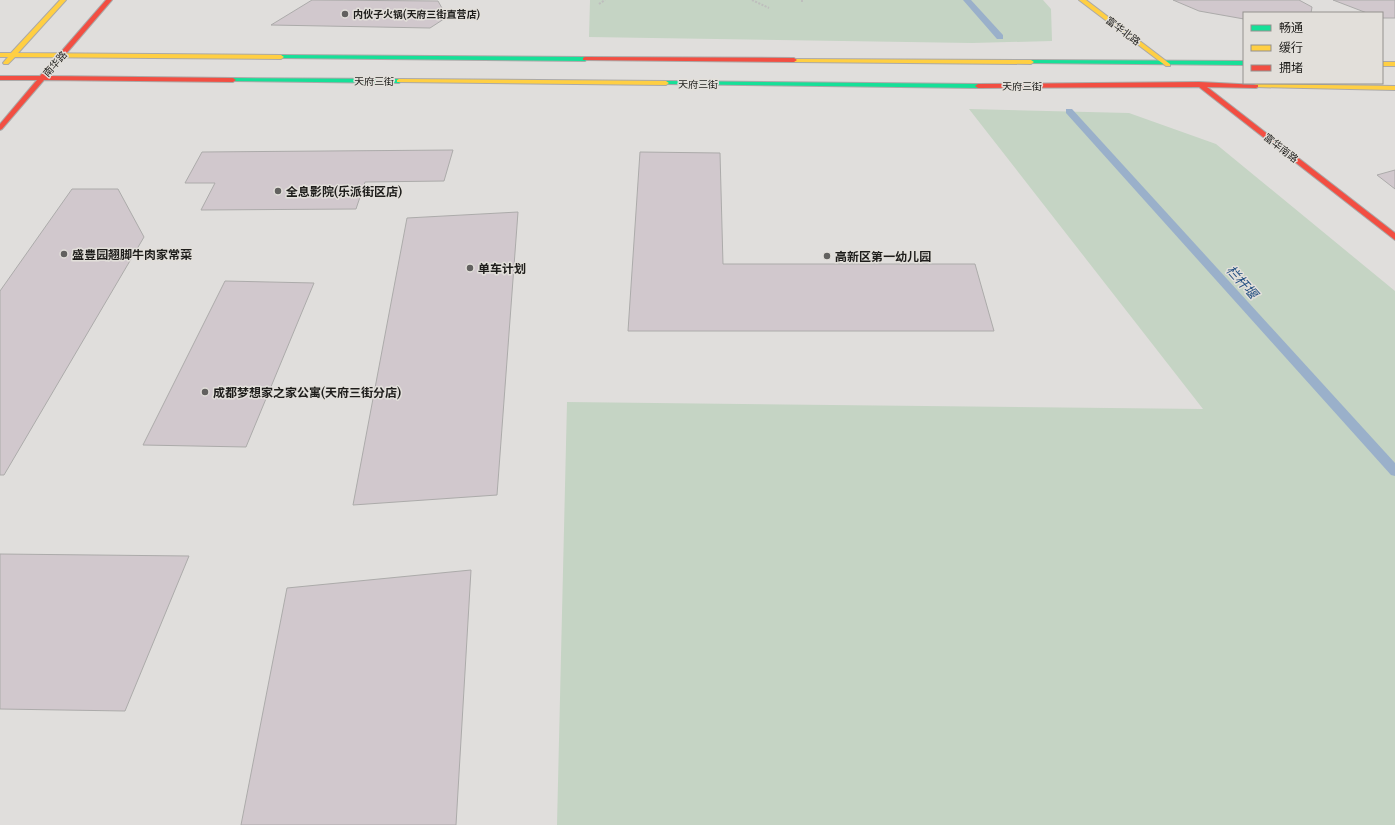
<svg xmlns="http://www.w3.org/2000/svg" width="1395" height="825" font-family="'Libre Baskerville','Noto Sans SC',serif">
	<style>
		.green { fill: #c5d4c4 }
		.lines { fill: none; stroke-linecap: round; stroke-linejoin: round }
		.stream { fill: #9ab0ca; fill-rule: evenodd }
		.building { fill: #d1c8cd; stroke: #acabaa }
		.fast-casing { stroke: #aba9a8; stroke-width: 2 }
		.slow-casing { stroke: #aba9a8; stroke-width: 2 }
		.jam-casing { stroke: #aba9a8; stroke-width: 2 }
		.path { stroke: #bebebd; stroke-width: 2; stroke-dasharray: 2 1.5; stroke-linecap: butt }
		.fast { fill: #16e098; fill-rule: evenodd }
		.slow { fill: #ffcf43; fill-rule: evenodd }
		.jam { fill: #f24e42; fill-rule: evenodd }
		.poi-dot { fill: #62615f; stroke: #e2dfda; stroke-width: 1.5 }
		.labels { text-anchor: middle; dominant-baseline: central; stroke-width: 3; stroke-linejoin: round; paint-order: stroke }
		.far-poi-label { font-size: 10px; font-weight: bold; fill: #1e1d1b; stroke: #e2dfda; text-anchor: start }
		.far-street-label { font-size: 10px; fill: #1e1d1b; stroke: #e2dfda }
		.poi-label { font-size: 12px; font-weight: bold; fill: #1e1d1b; stroke: #e2dfda; text-anchor: start }
		.water-label { font-size: 13px; font-style: italic; fill: #234f81; stroke: #e2dfda }
	</style>
	<rect width="100%" height="100%" fill="#e0dedc"/>
	<g class="green">
		<polygon points="590,0 1043,0 1051,9 1052,41 972,43 589,37"/>
		<polygon points="969,109 1129,113 1216,144 1395,291 1395,825 557,825 567,402 1203,409"/>
	</g>
	<g class="lines">
		<g class="stream">
			<polygon points="963,0 971,0 1003,35 1003,39 997,39"/>
			<polygon points="1066,109 1072,109 1395,463 1395,476 1391,475 1066,113"/>
		</g>
	</g>
	<g class="building">
		<polygon points="312,0 438,1 447,17 430,28 271,25"/>
		<polygon points="1173,0 1299,0 1312,7 1311,13 1244,13 1244,19 1199,11"/>
		<polygon points="1333,0 1395,0 1395,18 1382,18 1382,13 1367,13"/>
		<polygon points="453,150 444,181 365,182 356,209 201,210 215,183 185,183 202,152"/>
		<polygon points="640,152 720,153 723,264 975,264 994,331 628,331"/>
		<polygon points="1395,170 1395,189 1377,175"/>
		<polygon points="72,189 118,189 144,237 4,475 0,475 0,291"/>
		<polygon points="518,212 497,495 353,505 407,218"/>
		<polygon points="225,281 314,283 246,447 143,445"/>
		<polygon points="0,554 189,556 125,711 0,709"/>
		<polygon points="471,570 456,825 241,825 287,588"/>
	</g>
	<g class="lines">
		<g class="fast-casing">
			<g id="fast">
				<polygon points="281,55 585,57 588,59 585,61 279,58 278,57"/>
				<polygon points="1031,60 1244,61 1244,65 1029,63 1029,61"/>
				<polygon points="233,78 399,79 402,81 399,83 231,81 231,79"/>
				<polygon points="666,81 978,84 981,86 978,88 664,84 664,82"/>
			</g>
		</g>
		<g class="slow-casing">
			<g id="slow">
				<polygon points="60,0 66,0 18,53 281,55 284,57 281,59 15,57 8,64 4,64 3,63 8,57 0,57 0,53 11,53"/>
				<polygon points="1079,0 1086,0 1170,64 1170,66 1166,66"/>
				<polygon points="792,59 1031,60 1034,62 1031,64 794,62 791,60"/>
				<rect x="1382" y="62" width="13" height="4"/>
				<polygon points="399,79 666,81 669,83 666,85 397,82 397,80"/>
				<polygon points="1256,84 1395,86 1395,90 1254,87 1254,85"/>
			</g>
		</g>
		<g class="jam-casing">
			<g id="jam">
				<polygon points="106,0 112,0 47,76 233,78 236,80 233,82 44,80 2,129 0,130 0,124 37,80 0,80 0,76 40,76"/>
				<polygon points="585,57 794,58 797,60 794,62 583,60 583,58"/>
				<polygon points="1199,82 1258,85 1258,87 1256,88 1207,87 1395,233 1395,240 1199,87 978,88 975,86 978,84"/>
			</g>
		</g>
		<g class="path">
			<polyline points="752,0 769,8"/>
			<polyline points="802,0 802,3"/>
			<polyline points="599,4 605,0"/>
		</g>
		<use href="#fast" class="fast"/>
		<use href="#slow" class="slow"/>
		<use href="#jam" class="jam"/>
	</g>
	<g class="poi-dot">
		<circle cx="345" cy="14" r="4"/>
		<circle cx="278" cy="191" r="4"/>
		<circle cx="64" cy="254" r="4"/>
		<circle cx="827" cy="256" r="4"/>
		<circle cx="470" cy="268" r="4"/>
		<circle cx="205" cy="392" r="4"/>
	</g>
	<g class="labels">
		<g class="far-poi-label">
			<text x="353" y="14">内伙子火锅(天府三街直营店)</text>
		</g>
		<g class="far-street-label">
			<text transform="translate(1123 31) rotate(37)">富华北路</text>
			<text transform="translate(55 64) rotate(-49)">南华路</text>
			<text x="374" y="81">天府三街</text>
			<text x="698" y="84">天府三街</text>
			<text x="1022" y="86">天府三街</text>
			<text transform="translate(1281 148) rotate(38)">富华南路</text>
		</g>
		<g class="poi-label">
			<text x="286" y="191">全息影院(乐派街区店)</text>
			<text x="72" y="254">盛豊园翘脚牛肉家常菜</text>
			<text x="835" y="256">高新区第一幼儿园</text>
			<text x="478" y="268">单车计划</text>
			<text x="213" y="392">成都梦想家之家公寓(天府三街分店)</text>
		</g>
		<g class="water-label">
			<text transform="translate(1242 282) rotate(48)">栏杆堰</text>
		</g>
	</g>
	<rect x="1243" y="12" width="140" height="72" fill="#e2dfda" stroke="#94918e"/>
	<rect x="1251" y="25" width="20" height="6" fill="#16e098" stroke="#94918e"/>
	<text x="1279" y="32" font-size="12" fill="#1e1d1b">畅通</text>
	<rect x="1251" y="45" width="20" height="6" fill="#ffcf43" stroke="#94918e"/>
	<text x="1279" y="52" font-size="12" fill="#1e1d1b">缓行</text>
	<rect x="1251" y="65" width="20" height="6" fill="#f24e42" stroke="#94918e"/>
	<text x="1279" y="72" font-size="12" fill="#1e1d1b">拥堵</text>
</svg>
